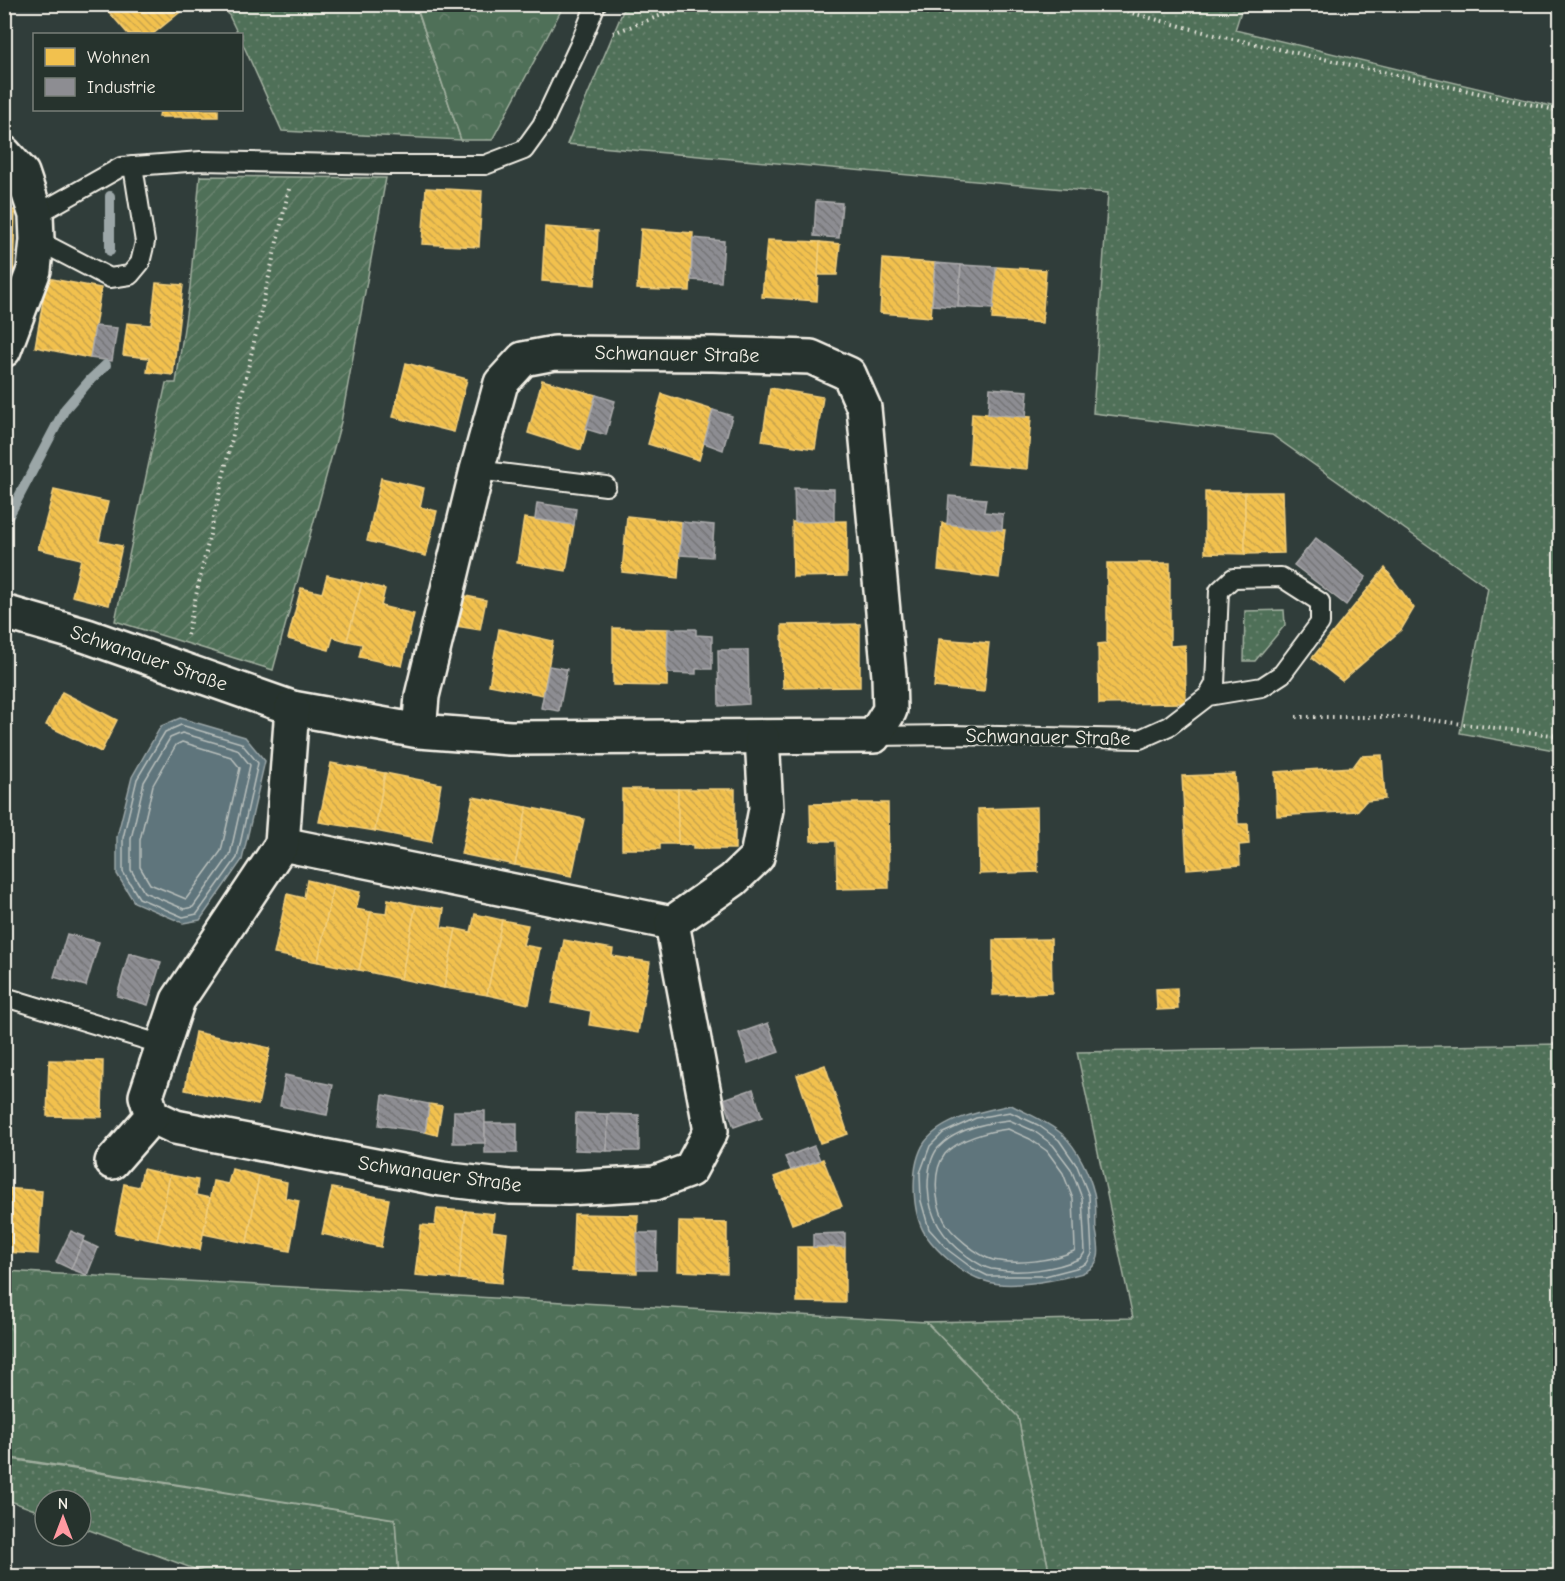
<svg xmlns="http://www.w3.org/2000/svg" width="1565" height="1581" font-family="'Comic Neue',sans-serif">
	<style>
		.grass { fill: url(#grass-dots); stroke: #a2b0a0; stroke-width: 1.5 }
		.forest { fill: url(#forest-crowns); stroke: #a2b0a0; stroke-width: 1.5 }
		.garden { fill: url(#garden-furrows); stroke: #a2b0a0; stroke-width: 1.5 }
		.water { fill: #5f747b; stroke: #9ba6a7; stroke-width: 1.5 }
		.homes { fill: url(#homes-back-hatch); stroke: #f3cf7c; stroke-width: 1.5 }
		.industry { fill: url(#industry-back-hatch); stroke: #acabac; stroke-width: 1.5 }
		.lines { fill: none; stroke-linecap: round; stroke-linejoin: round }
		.shore { stroke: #b8bfbc; stroke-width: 1.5 }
		.stream { stroke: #9ba6a7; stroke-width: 10 }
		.service-casing { stroke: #f4f1e8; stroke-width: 22 }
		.minor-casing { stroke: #f4f1e8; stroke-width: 38 }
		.tertiary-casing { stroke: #f4f1e8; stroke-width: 38 }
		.path { stroke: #f4f1e8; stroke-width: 4; stroke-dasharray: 1.5 4.5; stroke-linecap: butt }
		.service { stroke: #26332d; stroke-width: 18 }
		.minor { stroke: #26332d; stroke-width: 33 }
		.tertiary { stroke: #26332d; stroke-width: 33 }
		.labels { text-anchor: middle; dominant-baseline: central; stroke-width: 6; stroke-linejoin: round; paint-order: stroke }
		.street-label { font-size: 20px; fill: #f4f1e8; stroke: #26332d }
	</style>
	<defs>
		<pattern id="grass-dots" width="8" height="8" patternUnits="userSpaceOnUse" patternTransform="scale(1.5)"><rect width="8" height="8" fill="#506f58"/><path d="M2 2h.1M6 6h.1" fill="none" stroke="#6a8470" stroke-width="1.8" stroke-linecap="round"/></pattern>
		<pattern id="forest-crowns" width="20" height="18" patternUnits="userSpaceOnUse" patternTransform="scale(1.5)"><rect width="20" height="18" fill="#506f58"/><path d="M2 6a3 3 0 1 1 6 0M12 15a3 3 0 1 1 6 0" fill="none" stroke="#6a8470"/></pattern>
		<pattern id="garden-furrows" width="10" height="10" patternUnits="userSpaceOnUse" patternTransform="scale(1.5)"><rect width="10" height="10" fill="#506f58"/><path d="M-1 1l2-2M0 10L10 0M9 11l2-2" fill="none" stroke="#6a8470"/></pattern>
		<pattern id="homes-back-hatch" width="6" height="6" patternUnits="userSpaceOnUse" patternTransform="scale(1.5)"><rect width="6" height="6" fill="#f2c14e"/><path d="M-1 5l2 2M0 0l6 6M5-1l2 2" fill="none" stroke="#c8a34c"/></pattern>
		<pattern id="industry-back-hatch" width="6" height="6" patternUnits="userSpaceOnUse" patternTransform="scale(1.5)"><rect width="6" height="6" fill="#8d8d92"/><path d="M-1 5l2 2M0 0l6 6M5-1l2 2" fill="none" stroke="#757577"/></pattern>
	</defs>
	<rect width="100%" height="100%" fill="#303d3a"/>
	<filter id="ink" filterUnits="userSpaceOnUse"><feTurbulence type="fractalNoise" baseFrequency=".0167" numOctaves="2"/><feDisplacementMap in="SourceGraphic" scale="12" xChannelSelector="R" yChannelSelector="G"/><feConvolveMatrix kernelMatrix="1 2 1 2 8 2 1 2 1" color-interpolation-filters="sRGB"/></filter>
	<g filter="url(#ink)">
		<g class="grass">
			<polygon points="633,4 1243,5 1235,30 1560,108 1560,751 1460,733 1488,588 1272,435 1093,413 1108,193 567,144 623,11"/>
			<polygon points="224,5 416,5 461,140 282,131 242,42 242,34 238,34"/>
			<polygon points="1284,610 1285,625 1255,661 1244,661 1245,611"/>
			<polygon points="1560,1044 1560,1576 1050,1576 1018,1417 926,1322 1133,1318 1077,1052"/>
			<polygon points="4,1458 395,1519 399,1576 213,1576 81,1527 81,1500 45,1500 45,1514 5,1499"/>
		</g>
		<g class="forest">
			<polygon points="416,5 564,5 492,140 461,140"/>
			<polygon points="5,1271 926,1322 1018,1417 1050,1576 399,1576 395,1519 5,1457"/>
		</g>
		<polygon class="garden" points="200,176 386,178 341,422 273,670 115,621 166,383 176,383 190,287"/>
		<g class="water">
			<polygon points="180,718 245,737 265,761 242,860 200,920 183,923 134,902 117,874 117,837 132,777 161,726"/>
			<path d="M1011 1105C1028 1114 1047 1121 1062 1134 1078 1149 1089 1173 1094 1193 1097 1204 1095 1218 1096 1230 1097 1237 1100 1249 1098 1257 1095 1268 1085 1273 1075 1275 1051 1281 1008 1289 985 1281 962 1274 938 1253 925 1234 911 1211 910 1164 925 1142 943 1118 983 1111 1011 1105Z"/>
		</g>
		<g class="homes">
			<polygon points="102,4 182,4 185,8 153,34 128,34"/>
			<polygon points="160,110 218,110 218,117 159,117"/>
			<polygon points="426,188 482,191 479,247 422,244"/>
			<polygon points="4,210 15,210 13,280 4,280"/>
			<polygon points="545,227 598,231 595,285 542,281"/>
			<polygon points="641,229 693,233 690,291 637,289"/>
			<polygon points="767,240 820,242 817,301 762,297"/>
			<polygon points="820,242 840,244 837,275 818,275"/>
			<polygon points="883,259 935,263 931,317 880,313"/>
			<polygon points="996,267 1046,270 1042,323 992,319"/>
			<polygon points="47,278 101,288 90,358 35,347"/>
			<polygon points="156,283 183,285 173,375 147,372 149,358 123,355 127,323 151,325"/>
			<polygon points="406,363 467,379 454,432 393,417"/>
			<polygon points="542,380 596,395 581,450 528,433"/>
			<polygon points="770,388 823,397 815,449 762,441"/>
			<polygon points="662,394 713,410 699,460 648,444"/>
			<polygon points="972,413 1031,417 1027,469 969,464"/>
			<polygon points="381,478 424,488 420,507 437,511 426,556 367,541"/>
			<polygon points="54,490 108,502 99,541 122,546 109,605 72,596 81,559 38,549"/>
			<polygon points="1205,492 1245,492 1245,554 1205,553"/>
			<polygon points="1245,492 1282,492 1284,553 1245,554"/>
			<polygon points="627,516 682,522 678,578 622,572"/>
			<polygon points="524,518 574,525 566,571 517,563"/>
			<polygon points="847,521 847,576 793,577 792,522"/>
			<polygon points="942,523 1005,530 999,578 938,570"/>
			<polygon points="1107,563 1170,563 1170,646 1185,645 1186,703 1099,704 1098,644 1107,643"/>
			<polygon points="1385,568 1414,608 1401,630 1342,681 1312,658"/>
			<polygon points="327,575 362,583 347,641 333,637 329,650 288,639 301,588 322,593"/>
			<polygon points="362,583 385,589 381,606 414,614 402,666 359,657 362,644 347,641"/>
			<polygon points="461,595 486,600 480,630 455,626"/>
			<polygon points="860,624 860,687 783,688 782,625"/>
			<polygon points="613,628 668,629 667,686 613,685"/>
			<polygon points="499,629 553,641 543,695 489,685"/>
			<polygon points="939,639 989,643 984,692 934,687"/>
			<polygon points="62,692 117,720 101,752 46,725"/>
			<polygon points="1382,755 1385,799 1366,801 1357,811 1277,816 1275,772 1353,767 1361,756"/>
			<polygon points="331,763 385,773 375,831 319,822"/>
			<polygon points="385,773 441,784 431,842 375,831"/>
			<polygon points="1235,774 1238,824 1248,824 1249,844 1239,845 1240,865 1187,869 1182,776"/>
			<polygon points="622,789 678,789 678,844 660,844 660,849 622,849"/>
			<polygon points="678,789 735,789 735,849 693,849 693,845 678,844"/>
			<polygon points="473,797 527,807 515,865 461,854"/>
			<polygon points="858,803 888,803 889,888 837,889 836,841 811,841 810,804"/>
			<polygon points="527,807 584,819 572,876 515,865"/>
			<polygon points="1037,807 1038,872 979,874 978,809"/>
			<polygon points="307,880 333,886 318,962 274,954 287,894 304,898"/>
			<polygon points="333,886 360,892 356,909 371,912 359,970 318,962"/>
			<polygon points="388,899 416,905 401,979 359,970 371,912 386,914"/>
			<polygon points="416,905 444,909 441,927 456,929 444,988 401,979"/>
			<polygon points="475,914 502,920 487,995 444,988 456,929 471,932"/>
			<polygon points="502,920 528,925 523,945 540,948 529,1004 487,995"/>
			<polygon points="1051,939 1052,993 993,995 993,940"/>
			<polygon points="564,940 613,949 612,956 650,962 638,1033 589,1025 591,1011 552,1003"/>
			<polygon points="1177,988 1178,1009 1157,1010 1156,989"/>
			<polygon points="195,1032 270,1048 258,1105 185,1090"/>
			<polygon points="49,1060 103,1061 102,1117 47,1116"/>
			<polygon points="825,1065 848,1134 820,1143 797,1075"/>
			<polygon points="429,1104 442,1106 437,1135 425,1132"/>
			<polygon points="823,1159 842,1206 792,1224 774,1177"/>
			<polygon points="143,1169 170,1175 157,1241 115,1233 124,1184 139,1187"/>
			<polygon points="232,1169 259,1176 247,1243 203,1234 213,1181 228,1184"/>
			<polygon points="170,1175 198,1180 196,1195 210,1198 200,1250 157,1241"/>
			<polygon points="259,1176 287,1182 285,1198 299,1201 290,1251 247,1243"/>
			<polygon points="4,1188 42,1191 38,1254 4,1252"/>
			<polygon points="332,1188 389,1199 381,1247 322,1234"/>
			<polygon points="437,1209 466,1211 459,1279 415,1275 421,1225 435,1226"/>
			<polygon points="466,1211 494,1214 492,1231 507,1233 502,1283 459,1279"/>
			<polygon points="574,1214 638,1215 637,1273 572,1271"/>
			<polygon points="679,1222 727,1223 727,1273 678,1271"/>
			<polygon points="797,1247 845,1247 845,1303 797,1302"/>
		</g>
		<g class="industry">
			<polygon points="816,201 842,203 839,238 814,236"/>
			<polygon points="693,238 724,241 721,282 691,280"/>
			<polygon points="935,263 961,265 958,307 932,305"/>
			<polygon points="961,265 996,267 993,309 958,307"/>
			<polygon points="95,326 117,328 112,361 90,358"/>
			<polygon points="990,388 1028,391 1026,417 988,414"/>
			<polygon points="596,395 615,401 606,435 586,429"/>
			<polygon points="713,410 732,416 723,450 704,443"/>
			<polygon points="794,488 834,489 834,521 795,522"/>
			<polygon points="949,496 986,499 984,512 1003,514 1002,530 947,524"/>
			<polygon points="537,503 576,509 574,525 535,519"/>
			<polygon points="682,522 714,525 712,557 680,555"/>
			<polygon points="1316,538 1366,577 1346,605 1294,565"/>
			<polygon points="668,629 696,629 696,635 712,636 712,669 696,669 696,674 667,673"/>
			<polygon points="718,650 748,650 749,704 719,706"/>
			<polygon points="549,666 567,669 559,711 541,708"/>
			<polygon points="67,934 99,942 86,986 54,977"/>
			<polygon points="129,953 161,962 148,1005 117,996"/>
			<polygon points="768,1023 779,1052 748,1063 739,1033"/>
			<polygon points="285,1075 333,1085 327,1115 280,1106"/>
			<polygon points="753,1089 762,1117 734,1127 724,1099"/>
			<polygon points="383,1095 429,1104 425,1132 379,1125"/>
			<polygon points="454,1111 485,1111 485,1143 453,1143"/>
			<polygon points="576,1113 608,1114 607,1151 575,1150"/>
			<polygon points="608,1114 639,1115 639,1151 607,1151"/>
			<rect x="485" y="1123" width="32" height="30"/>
			<polygon points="814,1146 820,1160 791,1170 785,1157"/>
			<polygon points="71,1231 85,1237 71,1269 56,1262"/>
			<polygon points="637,1233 657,1233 656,1270 637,1270"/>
			<polygon points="845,1233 845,1247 813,1247 813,1234"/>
			<polygon points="83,1241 98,1248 87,1275 71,1269"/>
		</g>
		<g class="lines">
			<g class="shore">
				<polygon points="181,725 241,743 258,763 237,858 197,914 183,917 139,898 123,872 123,838 137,779 165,732"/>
				<polygon points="182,733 237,749 250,765 230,855 193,907 184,909 144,892 131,870 131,839 144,782 170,738"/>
				<polygon points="182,742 231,757 240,768 221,851 186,899 150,884 140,867 140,840 153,785 176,745"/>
				<polygon points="1010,1112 1038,1125 1059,1140 1077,1166 1089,1196 1092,1254 1087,1263 1076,1268 1045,1276 988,1276 972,1268 948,1250 929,1229 921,1201 920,1173 930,1146 943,1133 976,1118"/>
				<path d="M1009 1120 1034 1131 1053 1145 1071 1169 1082 1198 1085 1252 1081 1258C1055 1270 1020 1274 991 1269 982 1267 974 1261 967 1256 943 1238 929 1218 928 1187 928 1175 929 1159 938 1148 955 1129 985 1123 1009 1120Z"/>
				<path d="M1008 1129 1030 1139 1047 1151 1063 1173 1073 1199 1075 1249 1074 1251C1051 1261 1018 1265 993 1260 978 1256 950 1233 944 1220 935 1201 932 1171 945 1154 958 1139 989 1131 1008 1129Z"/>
			</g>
			<g class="stream">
				<polyline points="110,251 110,196"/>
				<polyline points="4,525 65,409 90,380 106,365"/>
			</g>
			<g class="service-casing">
				<g id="service">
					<polyline points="36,215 121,167 201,161 391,165 485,165 524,150 542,125 579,46 596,4"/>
					<polyline points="37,240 110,278 130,275 140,263 145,242 133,166"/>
					<polyline points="477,470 606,486"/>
					<polyline points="874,736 949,735 1140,739 1169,726 1208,696 1262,687 1282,674 1320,623 1320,602 1281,577 1233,578 1219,591 1215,684 1208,696"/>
					<polyline points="5,997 163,1045"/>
				</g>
			</g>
			<g class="minor-casing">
				<g id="minor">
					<polyline points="4,612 87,636 292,708 419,731 510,738 874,736 890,710 889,676 864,408 849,374 811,357 713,354 555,353 523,359 501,383 477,470 422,696 419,731"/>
					<polyline points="282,844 672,923"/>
					<polyline points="152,1116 175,1127 442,1179 510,1187 568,1188 655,1183 690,1170 711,1131 672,923 733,880 757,857 766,809 762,737"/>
					<polyline points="112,1162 152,1116 146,1096 178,1000 282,844 292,708"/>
				</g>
			</g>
			<g class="tertiary-casing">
				<polyline id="tertiary" points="4,153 22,173 36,215 37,240 34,270 4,350"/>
			</g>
			<g class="path">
				<polyline points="1098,4 1215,35 1560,111"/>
				<polyline points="613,33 692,4"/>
				<polyline points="187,635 289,189"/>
				<polyline points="1296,717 1406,717 1560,736"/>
			</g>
			<use href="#service" class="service"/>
			<use href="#minor" class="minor"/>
			<use href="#tertiary" class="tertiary"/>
		</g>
	</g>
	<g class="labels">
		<g class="street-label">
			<text transform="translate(677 354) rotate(1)">Schwanauer Straße</text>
			<text transform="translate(149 658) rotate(19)">Schwanauer Straße</text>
			<text transform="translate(1048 737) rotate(1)">Schwanauer Straße</text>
			<text transform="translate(440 1174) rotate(8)">Schwanauer Straße</text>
		</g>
	</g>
	<rect width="1565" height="1581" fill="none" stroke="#26332d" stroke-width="24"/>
	<rect x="12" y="12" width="1541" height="1557" fill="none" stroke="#f4f1e8" stroke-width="2" filter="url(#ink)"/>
	<rect x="33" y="33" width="210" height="78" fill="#26332d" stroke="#787f78" stroke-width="1.5"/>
	<rect x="45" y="48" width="30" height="18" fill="#f2c14e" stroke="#787f78" stroke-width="1.5"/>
	<text x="87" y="63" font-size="18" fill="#f4f1e8">Wohnen</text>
	<rect x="45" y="78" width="30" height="18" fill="#8d8d92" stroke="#787f78" stroke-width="1.5"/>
	<text x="87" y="93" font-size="18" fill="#f4f1e8">Industrie</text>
	<g transform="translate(63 1518)"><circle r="28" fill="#26332d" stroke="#787f78" stroke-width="1.5"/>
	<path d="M0-4.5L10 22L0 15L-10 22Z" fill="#ff9aa2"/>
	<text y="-9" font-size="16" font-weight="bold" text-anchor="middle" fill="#f4f1e8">N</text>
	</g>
</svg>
